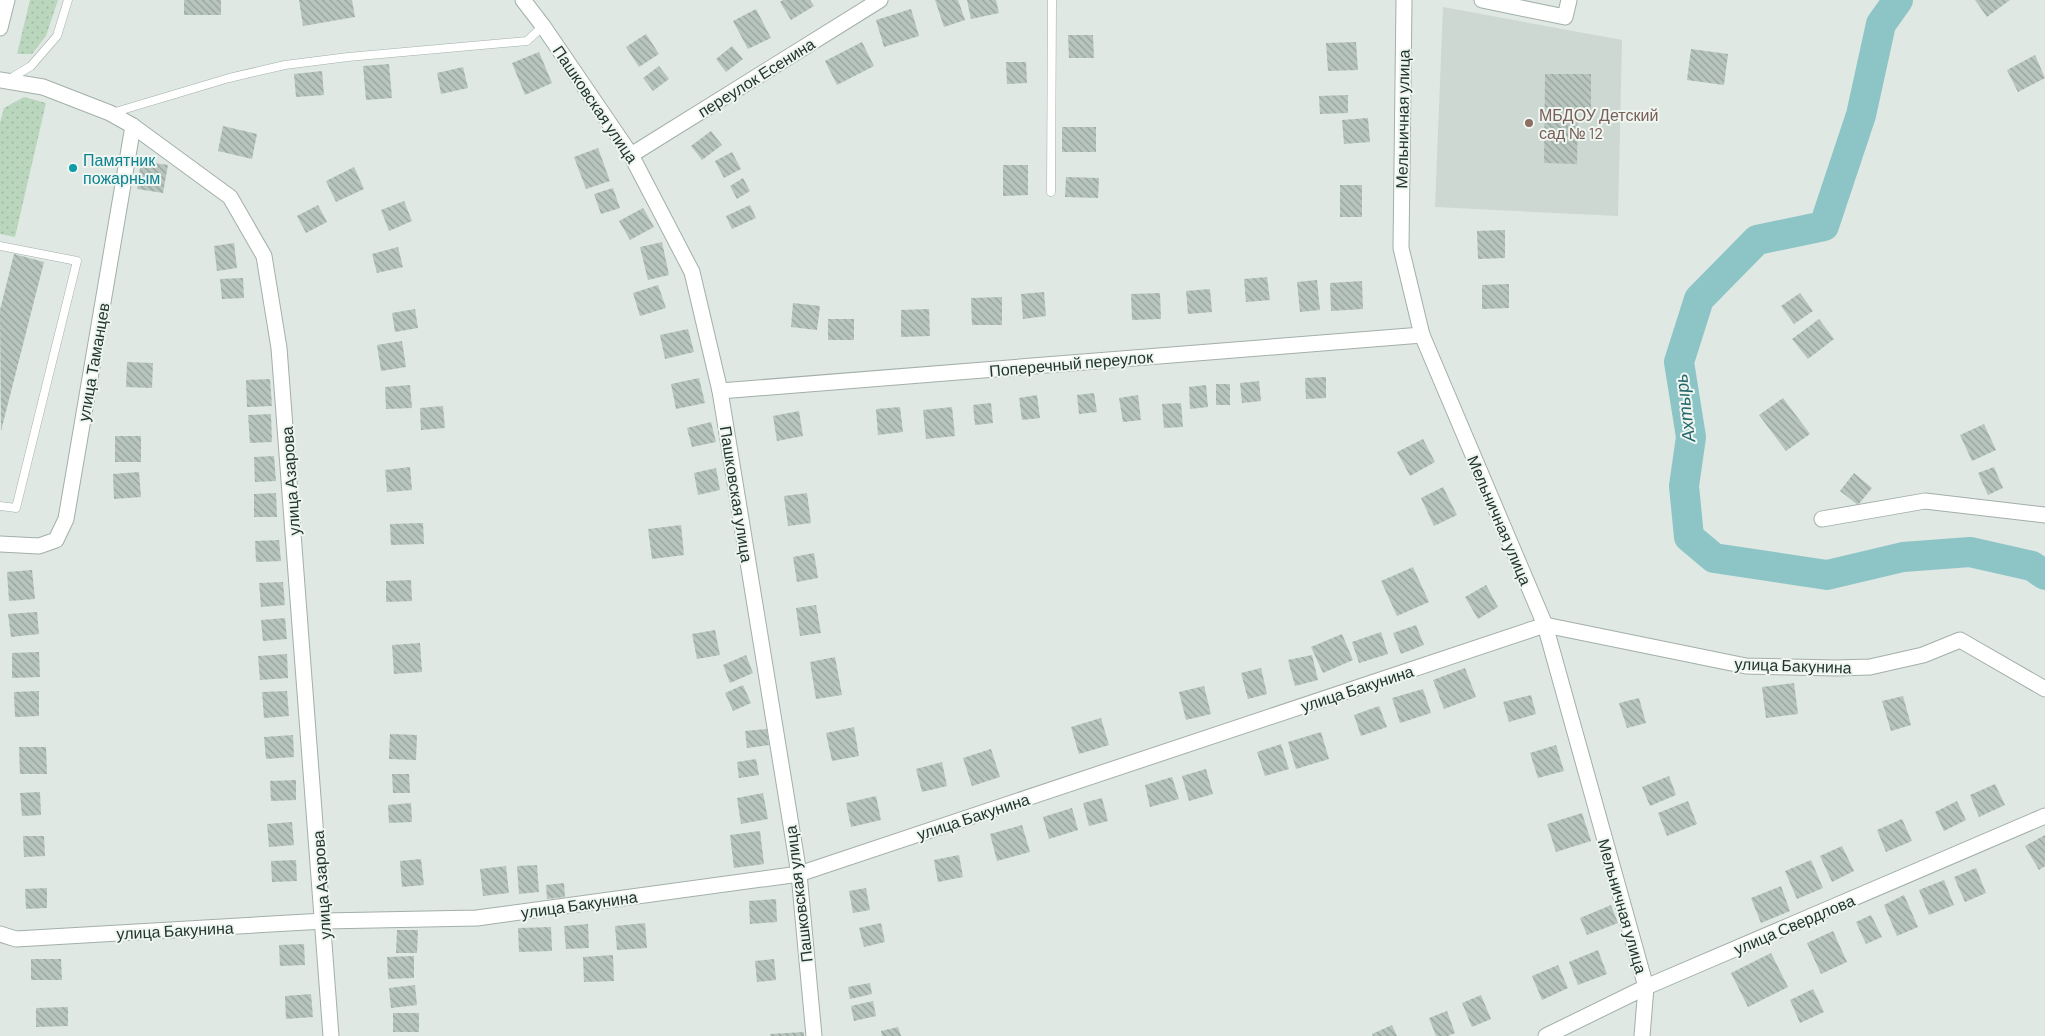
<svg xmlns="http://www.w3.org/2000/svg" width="2045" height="1036" font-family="Barlow,sans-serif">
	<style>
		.built { fill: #cdd8d2 }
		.grass { fill: url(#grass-dots) }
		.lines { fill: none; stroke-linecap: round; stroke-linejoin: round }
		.river { stroke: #8dc5c7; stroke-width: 30 }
		.building { fill: url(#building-back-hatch) }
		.service-casing { stroke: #a3afa9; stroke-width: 9 }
		.minor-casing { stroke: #a3afa9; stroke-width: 17 }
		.tertiary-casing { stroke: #a3afa9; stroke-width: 17 }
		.service { stroke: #fff; stroke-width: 8 }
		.minor { stroke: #fff; stroke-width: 15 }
		.tertiary { stroke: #fff; stroke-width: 15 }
		.education-dot { fill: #8d6e63; stroke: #eff5f1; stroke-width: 2 }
		.culture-dot { fill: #0f9aa8; stroke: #eff5f1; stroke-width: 2 }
		.labels { text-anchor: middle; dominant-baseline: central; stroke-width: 4; stroke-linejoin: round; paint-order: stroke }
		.street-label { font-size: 16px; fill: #22362e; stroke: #eff5f1 }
		.education-label { font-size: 16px; fill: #785e54; stroke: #eff5f1; text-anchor: start }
		.culture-label { font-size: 16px; fill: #0d838f; stroke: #eff5f1; text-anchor: start }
		.water-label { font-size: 18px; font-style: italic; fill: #24666a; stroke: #eff5f1 }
	</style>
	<defs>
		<pattern id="grass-dots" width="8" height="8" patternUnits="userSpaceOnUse" patternTransform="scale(1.25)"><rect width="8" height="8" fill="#bad7be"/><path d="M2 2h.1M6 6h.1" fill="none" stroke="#a0b9a4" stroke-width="1.8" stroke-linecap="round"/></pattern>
		<pattern id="building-back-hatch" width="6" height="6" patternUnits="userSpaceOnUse" patternTransform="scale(1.25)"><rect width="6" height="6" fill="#b8c5be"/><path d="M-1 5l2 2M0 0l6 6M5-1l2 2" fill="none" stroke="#95a19b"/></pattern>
	</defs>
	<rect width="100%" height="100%" fill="#dfe8e3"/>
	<polygon class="built" points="1443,7 1622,40 1618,216 1435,207"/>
	<g class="grass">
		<polygon points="30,0 58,0 46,36 32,54 17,54"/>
		<polygon points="24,97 46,103 15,237 0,234 0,123 4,108"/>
	</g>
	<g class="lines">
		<polyline class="river" points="1898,0 1881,24 1861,115 1824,226 1757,240 1699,299 1679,362 1691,437 1684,486 1689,537 1714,558 1827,575 1903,557 1970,552 2032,566 2045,575"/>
	</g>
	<g class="building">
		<rect x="184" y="0" width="37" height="15"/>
		<polygon points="299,0 352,0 355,17 303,26"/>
		<polygon points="783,0 810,0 814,6 791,20 780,2"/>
		<polygon points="935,0 958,0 965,20 944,27"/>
		<polygon points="967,0 996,0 999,13 971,19"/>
		<polygon points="1975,0 2010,0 1987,17"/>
		<polygon points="756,9 771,38 748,49 733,21"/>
		<polygon points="911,9 919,36 884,47 876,20"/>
		<polygon points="646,34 659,54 639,67 626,47"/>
		<polygon points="1068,35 1093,35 1094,58 1069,58"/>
		<polygon points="862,42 874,66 837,85 825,61"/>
		<polygon points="1356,42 1358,70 1328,71 1326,43"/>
		<polygon points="732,46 743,59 726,72 716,59"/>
		<polygon points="1691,49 1728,54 1724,85 1687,80"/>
		<polygon points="539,52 552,83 525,95 512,63"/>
		<polygon points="2035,55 2045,78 2018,92 2007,70"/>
		<polygon points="1006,62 1026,62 1027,83 1007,84"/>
		<polygon points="389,64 392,98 366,100 363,66"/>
		<polygon points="659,66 669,79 653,91 643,78"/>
		<polygon points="463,67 468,88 441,94 437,73"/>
		<polygon points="322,71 324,95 296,97 294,74"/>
		<polygon points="1545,74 1591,74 1591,110 1578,110 1577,164 1544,163"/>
		<polygon points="1348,95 1348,113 1320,114 1319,96"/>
		<polygon points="1368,118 1370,142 1344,144 1342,120"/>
		<polygon points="223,126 257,134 252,159 218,151"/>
		<rect x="1062" y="127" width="34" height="25"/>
		<polygon points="711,131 722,145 702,160 691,146"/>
		<polygon points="598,148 610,181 586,189 574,157"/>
		<polygon points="732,152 741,169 724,178 715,161"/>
		<polygon points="141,161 168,165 163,193 137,189"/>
		<polygon points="1003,165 1028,165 1028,195 1003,196"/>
		<polygon points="354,167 364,189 336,202 326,181"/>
		<polygon points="1066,177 1099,178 1098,198 1065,197"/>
		<polygon points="743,178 750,191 737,199 730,186"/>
		<rect x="1340" y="185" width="22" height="32"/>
		<polygon points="613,188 620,208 601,214 594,194"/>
		<polygon points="404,201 412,221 389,231 381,210"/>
		<polygon points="318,205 327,222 306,233 297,216"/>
		<polygon points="750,205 756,218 732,229 726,216"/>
		<polygon points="643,208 654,227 630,240 619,221"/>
		<polygon points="1505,230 1505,258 1478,259 1477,231"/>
		<polygon points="662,242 669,275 648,280 640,247"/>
		<polygon points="234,243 237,268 217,271 214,246"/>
		<polygon points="398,247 403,267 377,273 372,254"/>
		<polygon points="14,254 44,262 1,431 0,310"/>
		<polygon points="1267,277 1270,300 1246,302 1244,279"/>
		<polygon points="243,278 244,298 222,299 220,279"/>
		<polygon points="1317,280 1320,310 1300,312 1297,282"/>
		<polygon points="1362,281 1363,309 1331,311 1330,283"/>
		<polygon points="1509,284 1509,308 1482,309 1482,285"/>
		<polygon points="658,285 666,308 640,316 633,293"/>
		<polygon points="1210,289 1212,312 1188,314 1186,291"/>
		<polygon points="1044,292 1046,316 1023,319 1021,294"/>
		<polygon points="1160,293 1161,319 1132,320 1131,294"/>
		<polygon points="1800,293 1813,311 1794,324 1781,306"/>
		<polygon points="1002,297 1002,325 972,325 971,298"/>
		<polygon points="793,303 820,306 817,330 791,327"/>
		<polygon points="415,309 418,328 395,332 392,313"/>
		<polygon points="929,309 930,336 901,337 901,310"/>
		<rect x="828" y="319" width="26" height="21"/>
		<polygon points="1819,319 1834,339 1808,359 1792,339"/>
		<polygon points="688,329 694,352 665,359 660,335"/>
		<polygon points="402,341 406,367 381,371 377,345"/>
		<polygon points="127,362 153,363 152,388 126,387"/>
		<polygon points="1326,377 1326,398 1306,399 1305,378"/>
		<polygon points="699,378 705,403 676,409 671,384"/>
		<polygon points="270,379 272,406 247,407 246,380"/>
		<polygon points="1259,381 1261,401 1242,403 1240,383"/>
		<rect x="1216" y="384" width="14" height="21"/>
		<polygon points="410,385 412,408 386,409 385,387"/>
		<polygon points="1206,385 1208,407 1190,409 1189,387"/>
		<polygon points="1094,393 1097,412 1079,414 1077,395"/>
		<polygon points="1037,395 1040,418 1022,420 1019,398"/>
		<polygon points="1138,395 1141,420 1123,422 1119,398"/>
		<polygon points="1783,398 1810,434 1786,451 1759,415"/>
		<polygon points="991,403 993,423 975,425 973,405"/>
		<polygon points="1181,403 1183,427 1164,428 1162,404"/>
		<polygon points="443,406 445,428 421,430 420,408"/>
		<polygon points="900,407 903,432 878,435 876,409"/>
		<polygon points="952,407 955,436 926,439 923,410"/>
		<polygon points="799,411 803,436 777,441 773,416"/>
		<polygon points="271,414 272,442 250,443 248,415"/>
		<polygon points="711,422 716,442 692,447 687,428"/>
		<polygon points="1984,424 1996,450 1972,461 1960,435"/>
		<rect x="115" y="436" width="26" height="26"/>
		<polygon points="1423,439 1435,462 1410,476 1397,452"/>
		<polygon points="274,456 276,481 255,482 254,457"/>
		<polygon points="410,467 412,490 387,492 385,470"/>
		<polygon points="1994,467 2003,488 1988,495 1978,473"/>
		<polygon points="716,468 720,490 698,495 694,473"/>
		<polygon points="139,472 141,497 114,499 113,474"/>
		<polygon points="1854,473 1872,488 1858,505 1840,491"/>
		<polygon points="1443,487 1457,515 1434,526 1421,498"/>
		<polygon points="276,493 277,517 254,517 254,494"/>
		<polygon points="807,493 811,523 788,526 784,496"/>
		<polygon points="423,523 424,544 391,545 390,524"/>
		<polygon points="681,525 684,555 652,559 648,529"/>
		<polygon points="279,540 281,561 256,562 255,541"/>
		<polygon points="814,553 818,578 797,582 793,557"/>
		<polygon points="1413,567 1429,602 1397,616 1381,581"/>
		<polygon points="32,570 35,599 9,601 7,572"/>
		<polygon points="411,580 412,601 386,602 386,581"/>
		<polygon points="283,582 285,605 261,607 259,583"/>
		<polygon points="1486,585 1498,607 1478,619 1465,597"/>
		<polygon points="816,605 821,633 800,636 796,608"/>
		<polygon points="37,612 39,634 11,637 8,614"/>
		<polygon points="285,618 287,639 263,641 261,620"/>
		<polygon points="1416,625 1424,645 1401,654 1393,633"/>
		<polygon points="715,630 720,655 697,659 692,634"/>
		<polygon points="1381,632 1388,654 1359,663 1352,642"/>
		<polygon points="1342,634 1353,660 1323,673 1311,647"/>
		<polygon points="420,643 422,672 394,674 392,645"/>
		<polygon points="39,652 40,677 12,678 12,653"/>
		<polygon points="287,654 288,678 260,680 258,656"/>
		<polygon points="746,655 753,673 730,683 723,665"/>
		<polygon points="1312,655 1318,680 1295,686 1288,660"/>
		<polygon points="835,657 842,695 816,699 810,662"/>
		<polygon points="1261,668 1267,694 1248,699 1241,673"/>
		<polygon points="1465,668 1476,697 1444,709 1433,680"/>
		<polygon points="1794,683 1798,714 1766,718 1762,687"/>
		<polygon points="743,685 751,703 733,711 725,693"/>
		<polygon points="1204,686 1211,714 1186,720 1179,692"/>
		<polygon points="1423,689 1431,713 1400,723 1392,698"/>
		<polygon points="39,691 39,716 15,717 14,692"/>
		<polygon points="287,691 289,716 264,718 262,692"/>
		<polygon points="1531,695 1536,714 1509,722 1503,702"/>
		<polygon points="1903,696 1911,725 1891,731 1882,701"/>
		<polygon points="1639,698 1646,723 1627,728 1619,703"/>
		<polygon points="1379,706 1387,727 1361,736 1354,715"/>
		<polygon points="1101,718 1109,745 1079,754 1071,727"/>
		<polygon points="854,727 859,756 832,761 826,733"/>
		<polygon points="767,729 769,745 747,748 745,731"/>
		<polygon points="1321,732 1329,759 1296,769 1288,742"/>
		<polygon points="390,734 417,735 416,760 389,759"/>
		<polygon points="293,735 294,757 266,759 264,737"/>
		<polygon points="1281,744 1289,769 1265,776 1257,752"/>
		<polygon points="1556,745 1564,771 1538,778 1530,753"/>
		<polygon points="19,747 46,747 47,774 20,774"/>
		<polygon points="991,749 1000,777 972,786 963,758"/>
		<polygon points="756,759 759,775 739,778 737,762"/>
		<polygon points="942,762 947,786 922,792 916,769"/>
		<polygon points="1206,769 1213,794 1189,801 1182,776"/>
		<polygon points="392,774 409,774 410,793 393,793"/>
		<polygon points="1669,776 1676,795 1650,806 1642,787"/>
		<polygon points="1172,777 1179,799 1150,807 1145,785"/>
		<polygon points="296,780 296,800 271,801 270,781"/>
		<polygon points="1995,784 2005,805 1979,817 1970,795"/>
		<polygon points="40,792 41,815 22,816 20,793"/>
		<polygon points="763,793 768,819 741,824 737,798"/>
		<polygon points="876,796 881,820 851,827 846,803"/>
		<polygon points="1102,798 1108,821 1089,826 1083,803"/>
		<polygon points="1688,801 1697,824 1667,836 1658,813"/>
		<polygon points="1957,801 1966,820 1944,831 1935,812"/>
		<polygon points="411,803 412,822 389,823 388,805"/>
		<polygon points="1072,808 1078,830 1049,839 1043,817"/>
		<polygon points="1582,813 1591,841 1556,852 1547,824"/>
		<polygon points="1902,819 1912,841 1886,852 1877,830"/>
		<polygon points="292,822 294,845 269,847 267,824"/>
		<polygon points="1022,825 1030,852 997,861 990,834"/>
		<polygon points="760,831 764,864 734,868 730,835"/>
		<polygon points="2045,835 2045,866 2039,870 2025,846"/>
		<polygon points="23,836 44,836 45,856 24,857"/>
		<polygon points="1842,846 1854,871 1832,882 1820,856"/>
		<polygon points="959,855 963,877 938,882 934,860"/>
		<polygon points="421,859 424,885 402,887 400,861"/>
		<polygon points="296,860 297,881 272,882 271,861"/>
		<polygon points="1811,860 1823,888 1797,899 1785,871"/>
		<polygon points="537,865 539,892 519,894 517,866"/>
		<polygon points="506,866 509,893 483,896 480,869"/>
		<polygon points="1976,868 1986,893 1965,902 1954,877"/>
		<polygon points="1944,880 1954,905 1929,915 1919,890"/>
		<polygon points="564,883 565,897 547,899 546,885"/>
		<polygon points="1781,886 1790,911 1761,923 1751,898"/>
		<polygon points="47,888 47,908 26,909 25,889"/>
		<polygon points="866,888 870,910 853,913 849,891"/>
		<polygon points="1904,895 1918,927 1897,936 1884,905"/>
		<polygon points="776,899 777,922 750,924 749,901"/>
		<polygon points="1611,905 1618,923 1587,935 1580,918"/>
		<polygon points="1871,915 1882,937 1866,944 1856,922"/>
		<polygon points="645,923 647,948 617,950 615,926"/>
		<polygon points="881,923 885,942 864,947 859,928"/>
		<polygon points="588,924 589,948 566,949 564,926"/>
		<polygon points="551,927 552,951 519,952 518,928"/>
		<polygon points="397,930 418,930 417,953 396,953"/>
		<polygon points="1833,931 1847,962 1821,974 1807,943"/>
		<polygon points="304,944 305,965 280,966 279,945"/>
		<polygon points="1598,950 1607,974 1578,985 1569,962"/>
		<polygon points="1771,953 1788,987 1748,1007 1731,973"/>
		<polygon points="613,955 614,981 584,982 583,957"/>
		<polygon points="414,956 414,978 388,979 387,957"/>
		<polygon points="31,959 61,959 62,980 31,980"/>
		<polygon points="774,959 776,980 757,982 755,961"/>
		<polygon points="1558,965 1568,988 1542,1000 1532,976"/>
		<polygon points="870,983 872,994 850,999 848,987"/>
		<polygon points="415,985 417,1005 391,1008 389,988"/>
		<polygon points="1813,989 1824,1012 1800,1023 1790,1000"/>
		<polygon points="311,994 313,1017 286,1019 285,996"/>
		<polygon points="1481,995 1491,1019 1472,1027 1462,1003"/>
		<polygon points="873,1001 876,1016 854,1021 851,1006"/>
		<polygon points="68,1007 68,1026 36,1027 36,1008"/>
		<polygon points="1447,1011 1455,1033 1448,1036 1436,1036 1429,1018"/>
		<rect x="393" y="1013" width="26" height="19"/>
		<polygon points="1392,1025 1397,1036 1373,1036 1372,1034"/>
		<polygon points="898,1027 901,1036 882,1036 881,1031"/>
		<polygon points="804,1032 804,1036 771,1036 770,1034"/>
	</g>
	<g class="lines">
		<g class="service-casing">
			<g id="service">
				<polyline points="8,80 31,66 57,36 68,0"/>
				<polyline points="112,113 229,78 285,65 348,57 527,41 543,26"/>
				<polyline points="1051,192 1052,0"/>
				<polyline points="0,246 77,261 16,508 0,506"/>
			</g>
		</g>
		<g class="minor-casing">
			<g id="minor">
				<polyline points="523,0 543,26 631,155 692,272 720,391 799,874 814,1036"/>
				<polyline points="1404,0 1401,248 1422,335 1545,625 1646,987 1642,1036"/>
				<polyline points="1482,0 1565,17 1569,0"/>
				<polyline points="0,80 43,87 110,113 133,126 230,197 264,256 279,348 331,1036"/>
				<polyline points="631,155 880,0"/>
				<polyline points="720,391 1422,335"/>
				<polyline points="1822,519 1925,501 2045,515"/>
				<polyline points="0,544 39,546 56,540 66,519 133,126"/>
				<polyline points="0,934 16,939 324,921 477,918 799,874 1545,625 1746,666 1836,668 1870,667 1923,655 1960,640 2045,689"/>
				<polyline points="1546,1036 1646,987 2045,816"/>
			</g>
		</g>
		<g class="tertiary-casing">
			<polyline id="tertiary" points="0,28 7,0"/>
		</g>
		<use href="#service" class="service"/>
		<use href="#minor" class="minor"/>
		<use href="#tertiary" class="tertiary"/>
	</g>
	<circle class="education-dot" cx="1529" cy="123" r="5"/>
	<circle class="culture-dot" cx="73" cy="168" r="5"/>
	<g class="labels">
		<g class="street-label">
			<text transform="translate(756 77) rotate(-32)">переулок Есенина</text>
			<text transform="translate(596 104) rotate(56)">Пашковская улица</text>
			<text transform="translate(1402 119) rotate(-89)">Мельничная улица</text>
			<text transform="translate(93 362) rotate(-80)">улица Таманцев</text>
			<text transform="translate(1071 363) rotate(-5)">Поперечный переулок</text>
			<text transform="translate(290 481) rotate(-94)">улица Азарова</text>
			<text transform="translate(737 494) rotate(81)">Пашковская улица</text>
			<text transform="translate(1500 520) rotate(67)">Мельничная улица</text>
			<text transform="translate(1793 665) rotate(2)">улица Бакунина</text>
			<text transform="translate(1357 688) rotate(-18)">улица Бакунина</text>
			<text transform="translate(973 816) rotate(-18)">улица Бакунина</text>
			<text transform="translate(321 885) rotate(-94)">улица Азарова</text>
			<text transform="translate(798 894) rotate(-97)">Пашковская улица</text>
			<text transform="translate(579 904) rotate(-8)">улица Бакунина</text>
			<text transform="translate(1623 906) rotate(74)">Мельничная улица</text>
			<text transform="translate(1794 924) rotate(-23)">улица Свердлова</text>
			<text transform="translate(175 930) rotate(-3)">улица Бакунина</text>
		</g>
		<g class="education-label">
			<text x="1539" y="114">МБДОУ Детский<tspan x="1539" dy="18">сад № 12</tspan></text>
		</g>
		<g class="culture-label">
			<text x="83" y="159">Памятник<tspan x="83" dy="18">пожарным</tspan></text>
		</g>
		<g class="water-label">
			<text transform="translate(1684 408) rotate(-97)">Ахтырь</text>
		</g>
	</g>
</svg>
